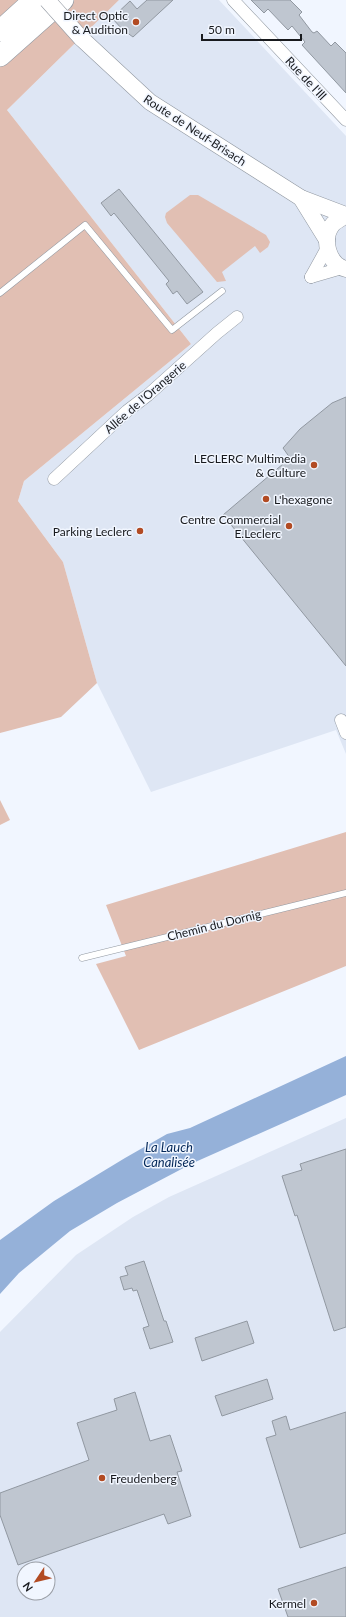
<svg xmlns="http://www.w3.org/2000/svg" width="346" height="1617" font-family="Lato,sans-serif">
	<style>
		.built { fill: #dee6f4; fill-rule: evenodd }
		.green { fill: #e1bfb3 }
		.water { fill: #95b1d9 }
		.building { fill: #bfc6d0; stroke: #9198a1 }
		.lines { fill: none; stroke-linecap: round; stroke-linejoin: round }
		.service-casing { stroke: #9198a1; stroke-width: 7 }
		.minor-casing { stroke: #9198a1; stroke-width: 13 }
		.secondary-casing { stroke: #9198a1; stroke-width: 17 }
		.motorway-casing { stroke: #9198a1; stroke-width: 22 }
		.service { stroke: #fff; stroke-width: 6 }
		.minor { stroke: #fff; stroke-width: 12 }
		.secondary { stroke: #fff; stroke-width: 16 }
		.motorway { stroke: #fff; stroke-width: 21 }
		.secondary-bridge-casing { stroke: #9198a1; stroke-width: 17; stroke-linecap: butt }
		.secondary-bridge { stroke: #fff; stroke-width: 16 }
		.poi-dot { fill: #b24b23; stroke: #f1f6ff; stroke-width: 1.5 }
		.labels { text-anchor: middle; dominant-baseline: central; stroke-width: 3; stroke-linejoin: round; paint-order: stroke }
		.poi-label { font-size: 12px; fill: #181a1e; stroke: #f1f6ff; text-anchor: end }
		.street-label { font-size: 12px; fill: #181a1e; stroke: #f1f6ff }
		.water-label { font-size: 13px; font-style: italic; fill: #042859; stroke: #f1f6ff }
	</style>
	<rect width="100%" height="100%" fill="#f1f6ff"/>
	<g class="built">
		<polygon points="119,0 219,0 346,136 346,754 336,730 151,792 97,683 63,562 18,501 24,481 191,344 7,110"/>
		<path d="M346 1118V1617H0V1332L76 1255 133 1217 169 1197ZM24 1569H48V1593H24Z"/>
	</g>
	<g class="green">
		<polygon points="0,0 119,0 7,110 191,344 24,481 18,501 63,562 97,683 61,717 0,733"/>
		<polygon points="190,195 198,195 266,235 270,242 268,247 260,253 255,246 222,272 226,281 217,282 167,223 165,217 166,213"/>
		<polygon points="0,800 10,820 0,825"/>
		<polygon points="346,832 346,966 139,1050 96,964 126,956 106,905"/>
	</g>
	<polygon class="water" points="346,1056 346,1095 193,1163 117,1203 70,1231 19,1273 0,1294 0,1240 54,1201 125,1158 167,1134 190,1128"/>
	<g class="building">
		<polygon points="147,0 173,0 133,37 122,29 112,18 130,1 137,9"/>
		<polygon points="251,0 290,0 302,12 299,15 312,32 314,33 317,31 331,46 335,42 346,53 346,93 302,45 305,42 292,26 288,30 268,9 264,13"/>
		<polygon points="119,189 203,292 187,304 177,291 173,294 166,284 169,281 114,213 111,216 101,203"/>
		<polygon points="346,397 346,666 223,515 290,458 283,448 300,429 332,403"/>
		<polygon points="346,1149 346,1327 334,1331 297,1215 295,1216 282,1176 302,1170 300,1164"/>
		<polygon points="144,1261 164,1321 166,1321 173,1342 150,1349 143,1328 149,1326 137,1290 133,1291 132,1288 124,1290 120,1277 128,1275 125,1267"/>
		<polygon points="247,1321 254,1343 202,1361 195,1338"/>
		<polygon points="267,1379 273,1399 222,1416 215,1396"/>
		<polygon points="135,1392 150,1441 170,1435 182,1471 177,1472 191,1516 168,1524 164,1514 18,1565 0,1515 0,1493 89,1460 77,1423 117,1410 114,1399"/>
		<polygon points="346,1412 346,1533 300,1548 266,1438 276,1435 272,1421 286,1416 290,1430"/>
		<polygon points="346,1567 346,1617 288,1617 278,1589"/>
	</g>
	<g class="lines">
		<g class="service-casing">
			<g id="service">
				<polyline points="0,293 85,225 172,330 222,291"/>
				<polyline points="82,958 346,893"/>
			</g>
		</g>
		<g class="minor-casing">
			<g id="minor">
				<polyline points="233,0 346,120"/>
				<polyline points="311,277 327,248"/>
				<polyline points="311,277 342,268"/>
				<polyline points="54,479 127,411 148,395 217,333 237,317"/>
				<polyline points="341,720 346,733"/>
			</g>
		</g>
		<g class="secondary-casing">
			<g id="secondary">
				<polyline points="81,38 150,102 301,198 346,215"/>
				<polyline points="301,198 327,240"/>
				<path d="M346 215C342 218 336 221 333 224 321 238 328 265 346 269"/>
			</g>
		</g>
		<g class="motorway-casing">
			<g id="motorway">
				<polyline points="0,31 34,0"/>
				<polyline points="0,56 63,0"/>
			</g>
		</g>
		<use href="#service" class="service"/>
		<use href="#minor" class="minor"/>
		<use href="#secondary" class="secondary"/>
		<use href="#motorway" class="motorway"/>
		<g class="secondary-bridge-casing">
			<polyline id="secondary-bridge" points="47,0 81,38"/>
		</g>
		<use href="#secondary-bridge" class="secondary-bridge"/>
	</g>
	<g class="poi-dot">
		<circle cx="136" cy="22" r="4"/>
		<circle cx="314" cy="465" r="4"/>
		<circle cx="266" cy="499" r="4"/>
		<circle cx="289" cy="526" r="4"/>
		<circle cx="140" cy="531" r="4"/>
		<circle cx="102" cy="1478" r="4"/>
		<circle cx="314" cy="1603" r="4"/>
	</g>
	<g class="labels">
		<g class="poi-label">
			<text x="128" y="15">Direct Optic<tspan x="128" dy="14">&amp; Audition</tspan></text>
			<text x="306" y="458">LECLERC Multimedia<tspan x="306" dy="14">&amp; Culture</tspan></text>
			<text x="274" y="499" text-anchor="start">L'hexagone</text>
			<text x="281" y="519">Centre Commercial<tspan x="281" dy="14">E.Leclerc</tspan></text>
			<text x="132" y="531">Parking Leclerc</text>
			<text x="110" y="1478" text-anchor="start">Freudenberg</text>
			<text x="306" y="1603">Kermel</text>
		</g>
		<g class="street-label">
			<text transform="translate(306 78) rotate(47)">Rue de l'Ill</text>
			<text transform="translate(195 130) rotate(33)">Route de Neuf-Brisach</text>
			<text transform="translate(145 397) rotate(-41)">Allée de l'Orangerie</text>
			<text transform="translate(214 925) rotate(-14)">Chemin du Dornig</text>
		</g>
		<g class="water-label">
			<text x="169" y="1147">La Lauch<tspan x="169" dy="15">Canalisée</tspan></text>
		</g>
	</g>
	<g transform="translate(36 1581) rotate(235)"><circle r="19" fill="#f1f6ff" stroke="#9a9ea5"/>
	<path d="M0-3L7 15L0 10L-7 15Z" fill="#b24b23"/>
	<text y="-6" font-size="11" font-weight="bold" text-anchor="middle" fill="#181a1e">N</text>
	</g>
	<path d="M202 34v6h99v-6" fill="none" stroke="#181a1e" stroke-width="2"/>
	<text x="208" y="34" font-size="12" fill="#181a1e" stroke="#f1f6ff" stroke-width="3" paint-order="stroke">50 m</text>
</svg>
